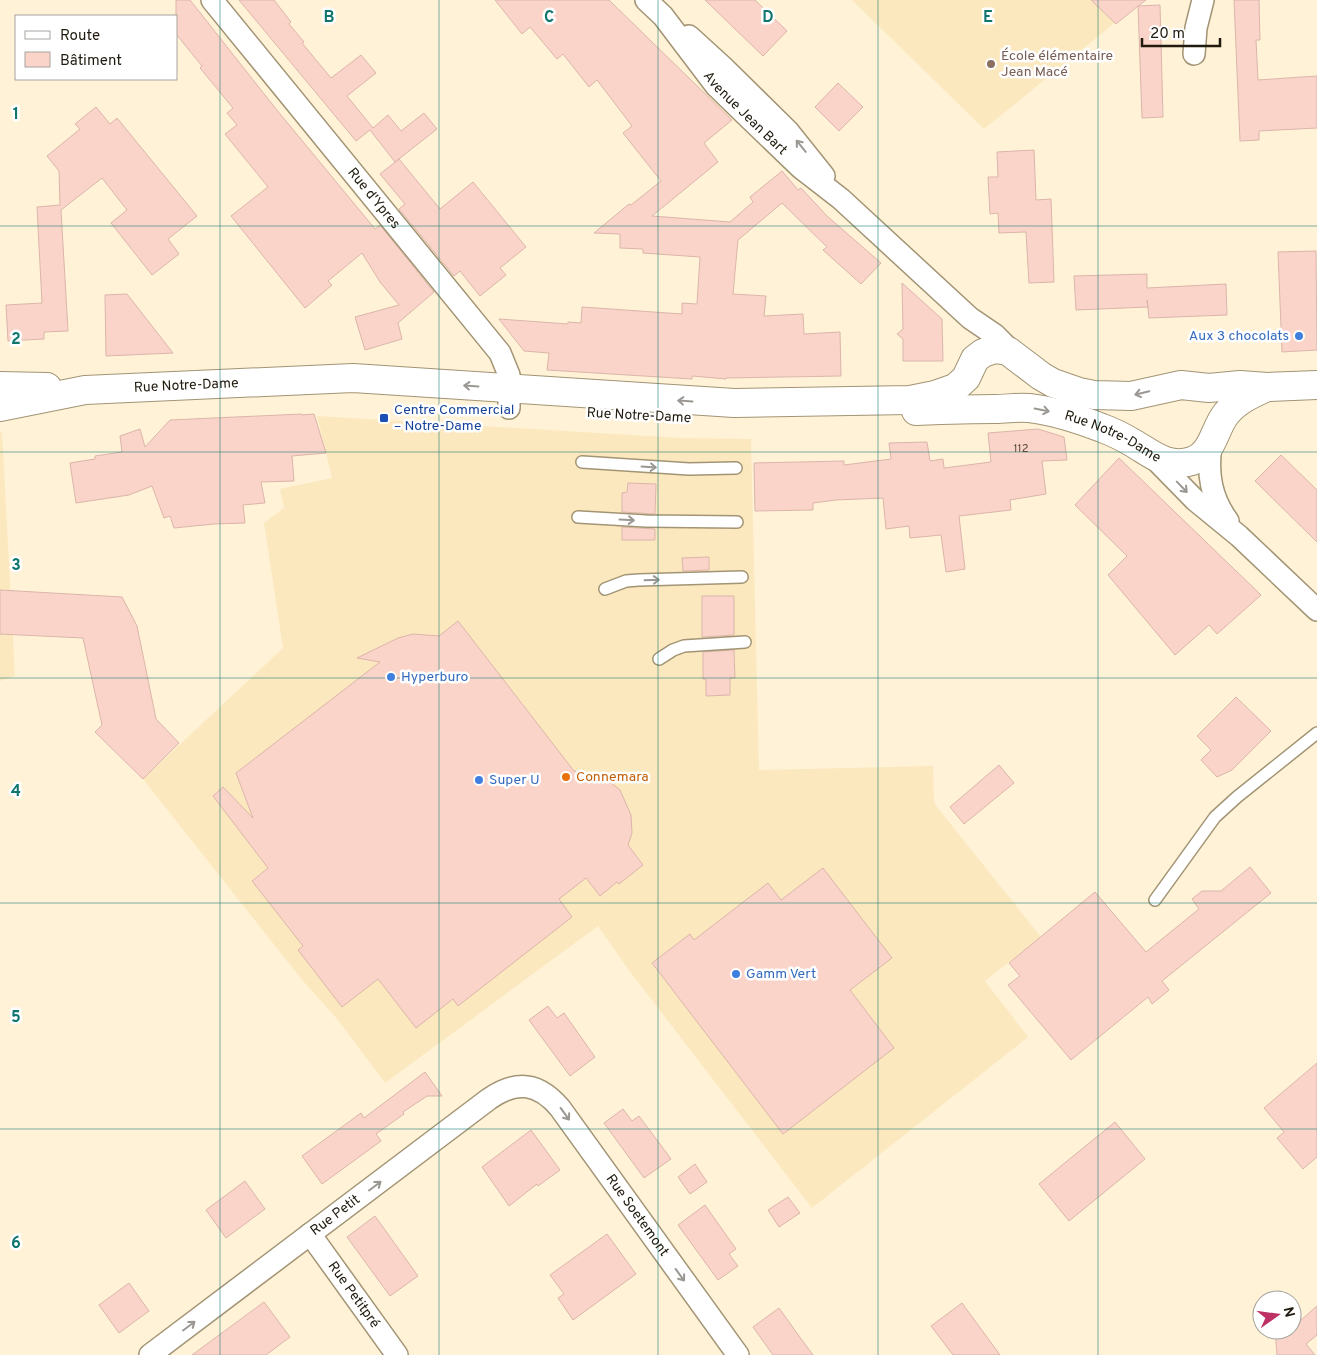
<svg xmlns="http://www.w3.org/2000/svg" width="1317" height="1355" font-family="Overpass,sans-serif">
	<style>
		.built { fill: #fbe8be }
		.building { fill: #fad4c9; stroke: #dcb5aa }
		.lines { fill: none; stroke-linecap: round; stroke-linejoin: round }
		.service-casing { stroke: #a29474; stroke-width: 14 }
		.minor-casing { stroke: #a29474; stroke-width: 24 }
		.secondary-casing { stroke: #a29474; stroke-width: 30 }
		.service { stroke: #fff; stroke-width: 11 }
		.minor { stroke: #fff; stroke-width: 21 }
		.secondary { stroke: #fff; stroke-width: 28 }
		.oneway { stroke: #9b9893 }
		.grid { fill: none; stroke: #0f766e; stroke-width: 1; stroke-opacity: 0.55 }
		.education-dot { fill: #8d6e63; stroke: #fff; stroke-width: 2 }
		.shop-dot { fill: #3f7fe0; stroke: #fff; stroke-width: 2 }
		.transit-dot { fill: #1a4fb4; stroke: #fff; stroke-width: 2 }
		.food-dot { fill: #e8710a; stroke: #fff; stroke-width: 2 }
		.labels { text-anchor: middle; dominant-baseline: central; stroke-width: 5; stroke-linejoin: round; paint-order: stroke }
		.number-label { font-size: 11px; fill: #57493e }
		.education-label { font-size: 14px; fill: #785e54; stroke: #fff; text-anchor: start }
		.street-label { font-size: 14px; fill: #211b0f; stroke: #fff }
		.shop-label { font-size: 14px; fill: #366cbe; stroke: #fff; text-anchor: start }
		.transit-label { font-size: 14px; fill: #164399; stroke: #fff; text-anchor: start }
		.food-label { font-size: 14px; fill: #c56008; stroke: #fff; text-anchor: start }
		.grid-label { font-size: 16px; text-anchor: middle; font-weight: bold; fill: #0f766e; stroke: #fff; stroke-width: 5; stroke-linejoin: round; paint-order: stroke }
	</style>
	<rect width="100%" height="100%" fill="#fff2d7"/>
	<g class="built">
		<polygon points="852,0 1143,0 984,129"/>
		<polygon points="317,416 681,438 751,439 759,770 933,766 934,801 937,807 1041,937 985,981 1028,1037 812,1208 628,969 598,926 385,1083 338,1020 303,981 143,779 283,648 264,523 284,508 280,489 332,478"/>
		<polygon points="0,432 2,432 15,676 0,681"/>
	</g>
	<g class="building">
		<polygon points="176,0 190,0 276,109 375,229 380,225 434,292 398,323 402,339 365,350 355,317 399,305 380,282 362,253 328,281 332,285 305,308 231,216 268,187 225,134 237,125 227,113 233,108 200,68 202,66 176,34"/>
		<polygon points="239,0 274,0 291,22 289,24 304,42 302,43 331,78 361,55 376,73 347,96 373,128 388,115 401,131 424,113 437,129 395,162 370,130 356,141"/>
		<polygon points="495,0 609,0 732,120 704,143 718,162 652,216 730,222 753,202 750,197 782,171 798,190 801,188 827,216 881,263 861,284 823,250 827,247 782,203 738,240 733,294 766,296 764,316 803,314 804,334 840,332 841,376 726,378 726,379 692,376 692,379 547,370 549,353 524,351 499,319 568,324 568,322 581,323 582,307 682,314 682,303 697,304 700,257 643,253 643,249 620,248 620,234 594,233 629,204 631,205 661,181 623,133 632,126 597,80 589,87 563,54 557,59 530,27 522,34"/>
		<polygon points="705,0 755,0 787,31 763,56"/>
		<polygon points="1091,0 1146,0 1138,6 1160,5 1163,117 1142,118 1138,6 1116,24"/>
		<polygon points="1234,0 1259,0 1260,40 1256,40 1258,80 1317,76 1317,128 1259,131 1259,140 1240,141"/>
		<polygon points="838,83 863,107 839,131 815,107"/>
		<polygon points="96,107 110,124 117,118 197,216 168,239 179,254 152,275 111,223 127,210 102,178 61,210 68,331 44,332 44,339 8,341 6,305 42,303 37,207 60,205 59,171 47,156 80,129 75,124"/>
		<polygon points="1034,150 1036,200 1051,199 1054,282 1029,283 1026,232 999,233 998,213 990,214 988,177 998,177 997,152"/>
		<polygon points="399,159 440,209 473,182 526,247 500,268 506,275 480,296 460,271 454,276 399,209 405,204 380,174"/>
		<polygon points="1316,251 1317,350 1282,352 1278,252"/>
		<polygon points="1147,274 1147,288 1226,284 1227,315 1149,318 1147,300 1148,307 1076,310 1074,276"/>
		<polygon points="902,283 942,319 943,361 903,361 903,339 897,334 903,329"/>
		<polygon points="127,294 173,353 106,356 105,295"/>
		<polygon points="302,414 302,415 314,414 326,453 292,456 294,481 261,482 265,503 243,505 245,523 214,524 174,528 170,516 164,518 152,486 129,495 76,503 70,463 95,459 95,456 122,452 120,436 140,429 145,447 170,420"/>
		<polygon points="1038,429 1064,437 1067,460 1042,461 1046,494 1010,500 1011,510 959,516 965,569 946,572 941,535 910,538 909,526 886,529 883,498 836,500 813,503 813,510 755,511 754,463 844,461 844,465 891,459 889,443 927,442 930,461 943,459 944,468 991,462 988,433"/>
		<polygon points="1281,455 1317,490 1317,542 1255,481"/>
		<polygon points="1119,458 1261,595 1217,634 1209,625 1175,655 1108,575 1127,556 1075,505"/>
		<polygon points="628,483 656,484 655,514 622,512 622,493 627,492"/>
		<polygon points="622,527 655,529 655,540 622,540"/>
		<polygon points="709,557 709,570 683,571 682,558"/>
		<polygon points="0,590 122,597 137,626 156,719 179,743 143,779 95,732 102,725 83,638 0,634"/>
		<polygon points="702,596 734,596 734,635 702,637"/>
		<polygon points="458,621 574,771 596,774 604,777 620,790 631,815 632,833 628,845 643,865 619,884 617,882 600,896 586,878 559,899 572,917 458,1006 453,999 416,1028 378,979 342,1007 298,950 303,946 252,881 268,868 213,796 223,787 253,818 236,773 380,662 357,658 398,638 413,634 439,636"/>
		<polygon points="734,650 735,678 730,678 730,695 706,696 706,679 703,679 703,652"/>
		<polygon points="1236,697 1271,731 1232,770 1217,777 1201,760 1211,750 1197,736"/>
		<polygon points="999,765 1014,783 964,824 950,807"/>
		<polygon points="1250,867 1271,893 1162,981 1169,990 1152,1004 1148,997 1071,1060 1008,985 1020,976 1009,963 1095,892 1146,952 1199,909 1192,899 1202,891 1221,891"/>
		<polygon points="823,868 892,958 850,990 894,1048 783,1134 652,963 690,934 694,940 768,883 781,900"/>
		<polygon points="548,1006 557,1018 564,1013 595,1057 570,1076 529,1020"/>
		<polygon points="1317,1063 1317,1157 1303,1169 1277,1138 1284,1132 1264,1108"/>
		<polygon points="425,1072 442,1096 427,1096 403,1112 404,1114 376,1134 381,1141 322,1184 302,1156 361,1113 364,1118"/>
		<polygon points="623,1109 632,1121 639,1116 671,1159 644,1178 604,1123"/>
		<polygon points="1115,1122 1145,1159 1069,1221 1039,1184"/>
		<polygon points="531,1130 560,1170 538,1186 537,1184 509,1206 482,1167"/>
		<polygon points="695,1164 707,1182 690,1194 678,1177"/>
		<polygon points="245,1181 265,1209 226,1238 206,1210"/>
		<polygon points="788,1197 800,1213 779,1227 768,1210"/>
		<polygon points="705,1205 736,1249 729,1254 738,1266 718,1280 678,1225"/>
		<polygon points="375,1216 418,1276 390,1296 347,1237"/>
		<polygon points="607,1234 636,1274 573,1320 558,1298 564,1294 550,1275"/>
		<polygon points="129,1283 149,1311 119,1333 99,1305"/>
		<polygon points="264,1302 290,1337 266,1355 192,1355"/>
		<polygon points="962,1303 1000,1355 953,1355 931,1326"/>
		<polygon points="1317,1306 1317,1335 1306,1344 1315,1355 1277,1355 1275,1330 1292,1330 1292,1328"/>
		<polygon points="779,1308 799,1336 813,1355 773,1355 753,1327"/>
	</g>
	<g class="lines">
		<g class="service-casing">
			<g id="service">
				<polyline points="582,462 689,469 736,468"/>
				<polyline points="578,517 646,521 737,522"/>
				<polyline points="605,589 626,581 639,580 742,577"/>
				<polyline points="659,659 673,650 684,646 745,642"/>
				<polyline points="1155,900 1215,817 1237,797 1317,733"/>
			</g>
		</g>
		<g class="minor-casing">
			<g id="minor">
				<path id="s1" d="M212 0 500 353 509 375V408"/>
				<path id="s2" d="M646 0 663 16 716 86 751 120 801 168 841 199 970 318 995 335 1016 356"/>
				<polyline points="689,36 723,67 788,131 824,176"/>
				<polyline points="1194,54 1196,28 1203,0"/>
				<path d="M1211 445C1207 474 1211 498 1228 521"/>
				<polyline points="1151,455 1195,500 1239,536 1317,610"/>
				<path id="s3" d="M310 1234 397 1355"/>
				<path id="s4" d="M150 1355 489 1099C516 1080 538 1082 560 1108L738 1355"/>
			</g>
		</g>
		<g class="secondary-casing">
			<g id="secondary">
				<polyline points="0,386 47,387"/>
				<path id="s5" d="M0 407 85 390 353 378 734 403 910 400 935 395 955 388 966 378 975 359 983 353 995 349 1008 351 1041 376 1053 383 1079 392 1094 395 1131 396 1181 385 1209 388 1240 385 1267 387 1317 385"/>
				<path id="s6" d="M916 411C942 410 969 409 995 409 1007 409 1018 407 1029 408 1054 411 1079 419 1102 428 1113 432 1123 437 1133 443 1152 454 1168 469 1192 461 1213 454 1214 429 1226 414 1237 400 1252 394 1267 387"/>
			</g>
		</g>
		<use href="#service" class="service"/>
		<use href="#minor" class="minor"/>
		<use href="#secondary" class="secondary"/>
	</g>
	<defs><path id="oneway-shaft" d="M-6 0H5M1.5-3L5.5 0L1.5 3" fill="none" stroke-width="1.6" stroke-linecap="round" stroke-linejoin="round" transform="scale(1.25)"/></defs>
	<g class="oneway">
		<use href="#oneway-shaft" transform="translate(801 146) rotate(-129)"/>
		<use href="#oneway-shaft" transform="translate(471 386) rotate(-176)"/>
		<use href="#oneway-shaft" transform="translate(1142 393) rotate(167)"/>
		<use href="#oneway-shaft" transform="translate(685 401) rotate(-176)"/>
		<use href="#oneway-shaft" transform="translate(1042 410) rotate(11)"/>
		<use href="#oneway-shaft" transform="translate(649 467) rotate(4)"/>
		<use href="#oneway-shaft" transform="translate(1182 487) rotate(46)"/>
		<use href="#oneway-shaft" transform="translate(627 520) rotate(3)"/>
		<use href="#oneway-shaft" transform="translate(652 580) rotate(-2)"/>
		<use href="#oneway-shaft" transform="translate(565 1114) rotate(54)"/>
		<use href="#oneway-shaft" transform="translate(375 1186) rotate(-37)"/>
		<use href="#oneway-shaft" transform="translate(680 1275) rotate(54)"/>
		<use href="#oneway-shaft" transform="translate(189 1326) rotate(-37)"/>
	</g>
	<path class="grid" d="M220 0V1355M439 0V1355M658 0V1355M878 0V1355M1098 0V1355M0 226H1317M0 452H1317M0 678H1317M0 903H1317M0 1129H1317"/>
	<circle class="education-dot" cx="991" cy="64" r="5"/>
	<g class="shop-dot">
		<circle cx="1299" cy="336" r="5"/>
		<circle cx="391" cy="677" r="5"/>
		<circle cx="479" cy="780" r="5"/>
		<circle cx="736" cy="974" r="5"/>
	</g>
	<rect class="transit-dot" x="379" y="413" width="10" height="10" rx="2.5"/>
	<circle class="food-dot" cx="566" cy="777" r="5"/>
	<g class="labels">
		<g class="number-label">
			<text x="1021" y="449">112</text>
		</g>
		<g class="education-label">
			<text x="1001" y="56">École élémentaire<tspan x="1001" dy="16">Jean Macé</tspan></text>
		</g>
		<g class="street-label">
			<text stroke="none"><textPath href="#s2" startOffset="151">Avenue Jean Bart</textPath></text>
			<text stroke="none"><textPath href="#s1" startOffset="256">Rue d'Ypres</textPath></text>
			<text stroke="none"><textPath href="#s5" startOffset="188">Rue Notre-Dame</textPath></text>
			<text transform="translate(639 416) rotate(3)">Rue Notre-Dame</text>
			<text stroke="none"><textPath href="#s6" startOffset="202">Rue Notre-Dame</textPath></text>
			<text stroke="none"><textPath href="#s4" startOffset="232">Rue Petit</textPath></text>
			<text stroke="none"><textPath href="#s4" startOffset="638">Rue Soetemont</textPath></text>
			<text stroke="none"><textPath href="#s3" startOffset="75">Rue Petitpré</textPath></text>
		</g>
		<g class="shop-label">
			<text x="1289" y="336" text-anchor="end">Aux 3 chocolats</text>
			<text x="401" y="677">Hyperburo</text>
			<text x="489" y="780">Super U</text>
			<text x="746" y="974">Gamm Vert</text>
		</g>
		<g class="transit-label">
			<text x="394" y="410">Centre Commercial<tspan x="394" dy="16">– Notre-Dame</tspan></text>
		</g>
		<g class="food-label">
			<text x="576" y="777">Connemara</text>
		</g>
	</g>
	<g class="grid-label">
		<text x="329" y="22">B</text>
		<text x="549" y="22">C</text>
		<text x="768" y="22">D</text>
		<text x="988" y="22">E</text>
		<text x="16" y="119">1</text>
		<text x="16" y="344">2</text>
		<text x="16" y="570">3</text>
		<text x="16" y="796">4</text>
		<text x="16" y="1022">5</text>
		<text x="16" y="1248">6</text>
	</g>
	<rect x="15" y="15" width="162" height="65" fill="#ffffff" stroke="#a6a49f"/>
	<rect x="25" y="31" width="25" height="8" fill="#ffffff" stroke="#a6a49f"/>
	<text x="60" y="40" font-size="15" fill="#211b0f">Route</text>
	<rect x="25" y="52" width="25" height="15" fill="#fad4c9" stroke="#a6a49f"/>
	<text x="60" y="65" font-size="15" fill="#211b0f">Bâtiment</text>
	<g transform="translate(1277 1315) rotate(76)"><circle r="24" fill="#ffffff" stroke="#a6a49f"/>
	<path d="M0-4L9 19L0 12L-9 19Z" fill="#bd3165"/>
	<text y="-8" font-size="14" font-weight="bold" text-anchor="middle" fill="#211b0f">N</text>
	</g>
	<path d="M1142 38v8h78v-8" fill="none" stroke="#211b0f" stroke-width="2.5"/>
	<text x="1150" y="38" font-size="15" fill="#211b0f" stroke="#ffffff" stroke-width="4" paint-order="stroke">20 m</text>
</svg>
